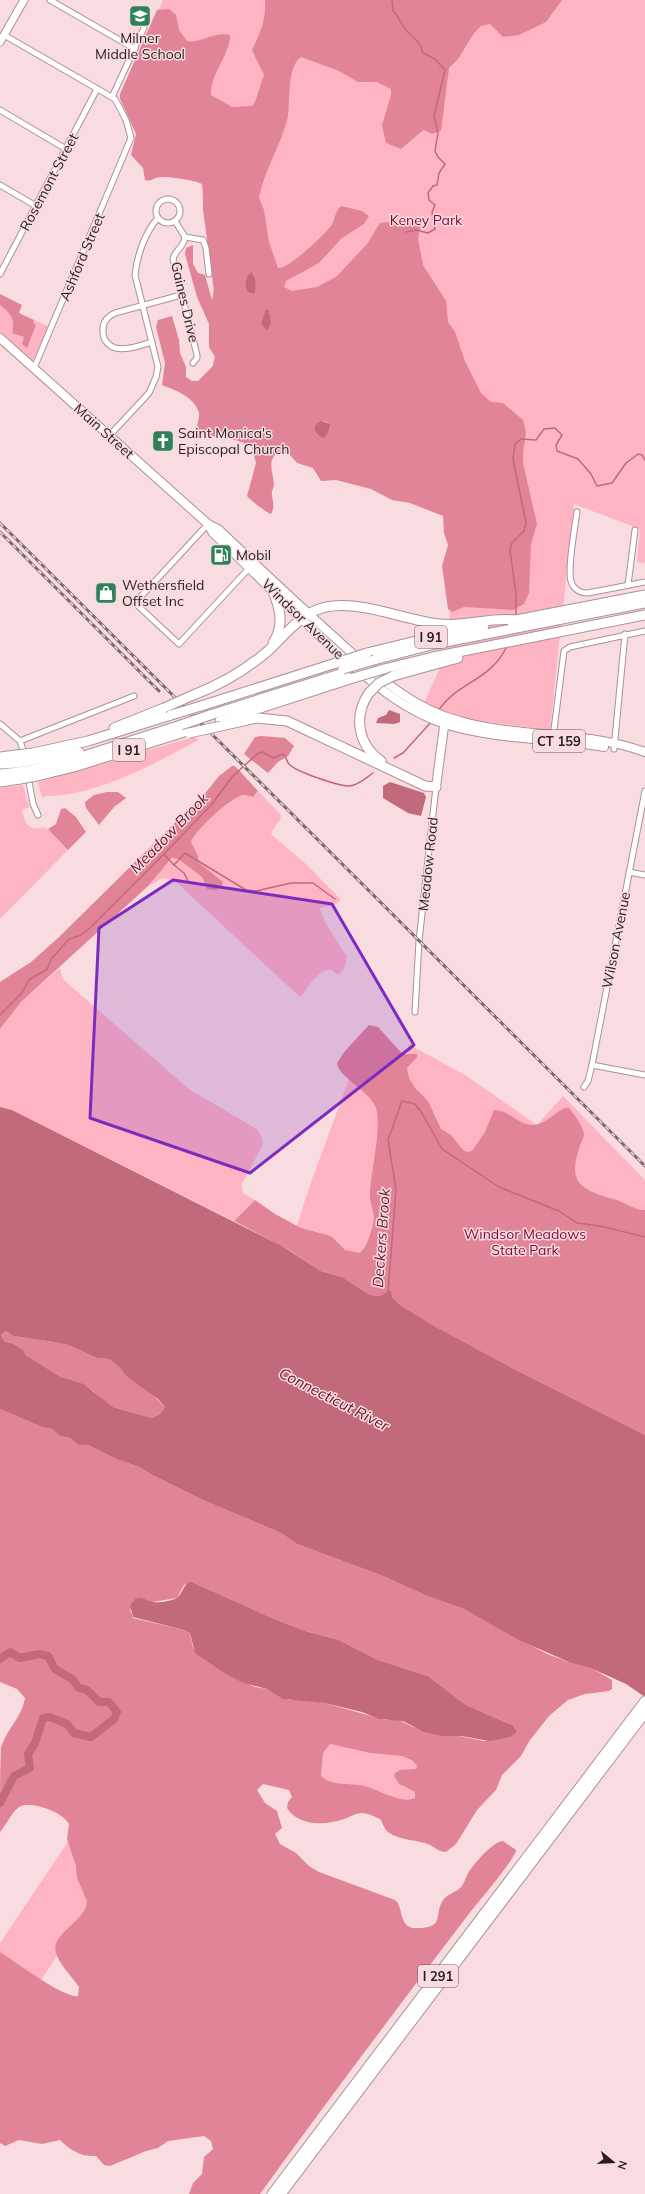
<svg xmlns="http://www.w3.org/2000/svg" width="645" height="2194" font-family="Mulish,sans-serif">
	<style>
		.green { fill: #feb4c2 }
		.forest { fill: #e18497; fill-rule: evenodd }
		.water { fill: #c2697c; fill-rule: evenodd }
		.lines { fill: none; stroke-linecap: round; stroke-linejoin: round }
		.stream { stroke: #c2697c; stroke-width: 1.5 }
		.river { stroke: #c2697c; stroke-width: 8 }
		.street-casing { stroke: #ab9195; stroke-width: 7 }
		.secondary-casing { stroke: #ab9195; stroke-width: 9 }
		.primary-casing { stroke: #ab9195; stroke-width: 10 }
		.highway-casing { stroke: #ab9195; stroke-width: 11 }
		.street { stroke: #fff; stroke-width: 5 }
		.secondary { stroke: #fff; stroke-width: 7 }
		.primary { stroke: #fff; stroke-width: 8 }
		.highway { stroke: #fff; stroke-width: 9 }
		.rail-casing { stroke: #7a696b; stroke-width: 3 }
		.rail { stroke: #f8dce0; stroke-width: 1.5; stroke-dasharray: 4.5; stroke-linecap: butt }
		.highway-bridge-casing { stroke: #ab9195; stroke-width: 11; stroke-linecap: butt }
		.highway-bridge { stroke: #fff; stroke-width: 9 }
		.marked { fill: #7b2cbf; fill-opacity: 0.2; stroke: #7b2cbf; stroke-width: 3; stroke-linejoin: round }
		.labels { text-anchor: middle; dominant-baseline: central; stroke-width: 3; stroke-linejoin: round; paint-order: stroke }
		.shield { fill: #f8dce0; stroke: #665759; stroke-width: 1 }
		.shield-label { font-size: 13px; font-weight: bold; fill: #281e1f }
		.poi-label { font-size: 14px; fill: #281e1f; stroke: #f8dce0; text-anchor: start }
		.street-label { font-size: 14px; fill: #281e1f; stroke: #f8dce0 }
		.park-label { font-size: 14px; fill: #7c0a35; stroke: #f8dce0 }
		.water-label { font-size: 15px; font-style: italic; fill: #67142e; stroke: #f8dce0 }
	</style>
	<rect width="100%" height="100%" fill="#f8dce0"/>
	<g class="green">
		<polygon points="163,0 645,0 645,563 637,562 640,529 574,504 550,730 458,718 424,703 445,657 464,498 206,390 219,340 201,183 150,164 120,96"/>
		<path d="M0 305C10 313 16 319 12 333L24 337V340L33 331 36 325 33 323 34 320 50 327 35 359 31 360 0 333Z"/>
		<path d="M194 737 198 740C157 763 93 797 46 796L42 798 38 782Z"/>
		<path d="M23 785 29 807 22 810C24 824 30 832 44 827L53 833 68 850 0 919V788Z"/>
		<path d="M258 791 281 815 280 820 271 832 272 835 307 865 341 900 336 904 320 908 325 922 347 957 344 969 338 975 331 970C317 969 308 989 300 997L175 881 163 878 147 887 160 871 175 857 202 877 205 886 223 882C211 874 190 859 191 842 192 829 229 802 240 796 245 794 251 795 256 795Z"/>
		<polygon points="60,968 62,977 66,982 189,1089 258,1130 263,1141 262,1146 241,1186 244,1194 255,1200 234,1221 12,1110 0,1107 0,1029 21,1002"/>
		<polygon points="376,1025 407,1058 408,1044 465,1075 537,1125 563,1096 645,1180 645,1435 514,1369 289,1250 310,1185 365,1036"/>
		<path d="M330 1744 370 1753 402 1756 413 1761 417 1766 416 1769 397 1771 402 1786 415 1792V1798C400 1805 376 1787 360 1785 347 1783 332 1786 321 1776L323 1753Z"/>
		<polygon points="92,1806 89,1906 29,1999 0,1978 0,1943"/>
	</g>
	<g class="forest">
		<path d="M265 0H562L546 22 519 35 503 37 490 24 481 26 474 33 458 59 449 68 441 131 432 134 424 130 421 132 401 149 386 143 382 125 391 95V89L377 82H358L339 71 301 57C287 66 290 101 288 116 282 144 264 170 259 198L264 210 269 242 278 268C289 269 323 236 331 226 335 220 335 211 341 206L362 211 369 216 364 224 342 238 319 263 286 281 284 287 292 291 317 287 336 277 367 244 380 223C384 221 419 223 421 224L418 239 423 265 446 301 448 322 455 332 465 361 481 393 491 402 503 403 523 420 526 432 523 453V463L537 524 531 544 529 593 524 604 513 610 464 607 452 612 448 609 442 566 448 545 444 533 443 516 410 503 392 500 371 489 336 480 321 481 313 468 297 463 289 454 280 451C265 459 274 474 274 486 273 489 271 492 272 495 273 503 275 507 271 514 267 513 249 499 247 496L256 463 252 448C238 435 210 440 197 431 196 425 200 419 199 413 195 397 175 390 162 385L165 363 156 327 158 320 172 316 179 340 180 353 186 367V377L192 381H198L213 366 215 357 209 347V324L197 297 185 254 186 248 193 245V264L198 273 205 275 212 300 214 289 203 210V187L202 184C194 180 170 177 161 177 155 177 151 182 145 180L143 168 131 155 136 134 120 99V94L157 10 169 9 176 15 179 30 187 41C200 44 214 31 230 35 230 56 210 73 211 95L232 107 252 106 255 102 264 75 252 50C261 31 266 21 265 0ZM254 273 256 289 246 281 247 278ZM266 309 269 310 271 323 268 330 264 328 261 323ZM324 421 330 423 331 426 326 436 318 435 314 430Z"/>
		<path d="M0 294 22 305 19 313 34 320 33 323 36 325 27 348 22 344 24 337 12 333C16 319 10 313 0 305Z"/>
		<polygon points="261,736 285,738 294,746 288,756 278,762 268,773 244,754 255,737"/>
		<path d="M232 766H235L258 791 253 797C250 796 247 795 244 795 232 796 194 831 191 842L198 856V862L223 882 221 888 216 890 207 889 202 877 178 859 172 858 147 887 21 1002 0 1029V982L31 962 58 938 207 791 219 776Z"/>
		<polygon points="107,792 118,792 126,798 114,807 99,825 86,808 85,802 94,795"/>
		<polygon points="65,808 76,817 86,832 68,850 48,829 56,824 61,809"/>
		<path d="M369 1025 378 1027 402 1054H417V1057L407 1068 409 1078 415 1088 428 1101 441 1129 451 1135 462 1149 467 1152 472 1151 485 1132 494 1110C508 1109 519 1126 534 1125 550 1123 560 1106 569 1108 575 1116 582 1124 584 1134 584 1138 580 1145 579 1149 567 1184 583 1190 613 1199 623 1201 635 1211 645 1210V1435L514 1369 434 1326 400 1305 392 1297 390 1291H387L384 1294 379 1296 370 1295 342 1277 321 1271 289 1250 234 1221 255 1200 275 1214 301 1228 327 1235 332 1237 345 1250 359 1253C367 1250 373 1226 374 1218 374 1210 369 1202 370 1193 371 1171 382 1127 376 1108 371 1092 338 1077 337 1063L345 1051Z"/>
		<polygon points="6,1331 13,1336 54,1342 68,1345 97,1358 109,1359 120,1368 126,1376 148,1390 165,1407 160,1414 152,1418 113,1407 98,1397 93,1391 61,1377 26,1355 23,1350 14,1344 4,1341 1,1335"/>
		<path d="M0 1409 42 1427 52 1429 60 1436 70 1438 78 1445H88L116 1459 139 1467 154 1476 203 1500 281 1533 297 1544 383 1576 427 1596 464 1609 547 1654 571 1663 593 1669 612 1680V1689L609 1691 585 1694 568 1700 549 1716 530 1740 521 1756 502 1775 496 1790 477 1810 456 1844 446 1852C439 1852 436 1848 430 1845 416 1839 400 1841 388 1832 384 1829 383 1823 380 1819 375 1817 368 1813 362 1813 356 1813 350 1817 344 1819 326 1825 299 1827 287 1808L288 1802 292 1797 289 1790 263 1784 257 1790 265 1803 277 1811 282 1828 275 1834 280 1844 296 1853 309 1866 319 1872 395 1900C403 1907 399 1919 408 1926 411 1929 416 1928 420 1928 446 1927 433 1912 444 1899 448 1894 454 1893 459 1889 464 1885 465 1879 468 1873 474 1864 492 1842 503 1841L516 1850C516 1858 475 1906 468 1915 398 2007 328 2100 260 2194H189L193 2183 202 2174 204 2157 213 2149 211 2141 204 2136 168 2141 158 2148 146 2151 110 2166 104 2165 96 2156C81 2157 70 2150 60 2140L42 2144 19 2140 5 2146 0 2143V1952C14 1961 65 1999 78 1996L79 1987C72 1976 60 1966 56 1953 50 1933 87 1921 87 1901L77 1878 76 1866 67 1839 69 1824C63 1812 31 1800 19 1807 11 1813 7 1824 0 1832 0 1810 0 1767 1 1748 6 1730 22 1717 25 1698L17 1689 0 1682ZM192 1582 272 1618 305 1631 339 1640 378 1660 428 1676 466 1705 512 1725 496 1739 484 1741 413 1727 397 1719 385 1720 325 1703 307 1700H289L267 1689 255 1687 227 1675 193 1648 190 1633 184 1630 133 1618 130 1609 152 1602 177 1598 184 1585ZM330 1744 370 1753 402 1756 413 1761 417 1766 416 1769 400 1770 395 1773 394 1776 399 1784 415 1792V1798C400 1805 376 1787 360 1785 347 1783 332 1786 321 1776L323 1753Z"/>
	</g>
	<g class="water">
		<path d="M251 272C256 274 257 289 254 294L248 292C244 285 245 277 251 272Z"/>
		<polygon points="266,309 269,310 271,323 268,330 264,328 261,323"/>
		<polygon points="321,421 331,424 328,433 324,438 319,436 314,430 316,424"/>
		<polygon points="389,710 400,714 400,722 394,724 376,723 378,718 386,715"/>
		<polygon points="390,782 424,793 426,797 421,816 408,813 383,798 383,786"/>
		<path d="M0 1107 12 1110 282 1246 321 1271 342 1277 370 1295 379 1296 384 1294 387 1291H391L392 1297 400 1305 434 1326 514 1369 645 1435V1697L626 1684 593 1669 571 1663 519 1640 464 1609 427 1596 383 1576 297 1544 281 1533 203 1500 154 1476 139 1467 116 1459 88 1445H78L70 1438 60 1436 52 1429 42 1427 0 1409ZM6 1331 13 1336 54 1342 68 1345 97 1358 109 1359 120 1368 126 1376 158 1399 165 1407 160 1414 152 1418 113 1407 83 1384 61 1377 26 1355 23 1350 14 1344 4 1341 1 1335Z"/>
		<path d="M189 1582H192L272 1618 305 1631 339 1640 378 1660 428 1676 466 1705 512 1725 517 1732 510 1737 490 1741 461 1736H442L424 1732 403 1721 379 1719 362 1712 325 1703 283 1699 267 1689 244 1683 227 1675 195 1653 190 1633 184 1630 133 1617 130 1606 135 1599C143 1596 146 1601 153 1602 158 1603 170 1601 175 1599 182 1596 182 1587 189 1582Z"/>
	</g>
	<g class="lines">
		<g class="stream">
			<path d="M392 0 393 11C400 17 400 23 406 30 414 40 419 39 423 53L435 59 445 70 434 116 438 133 435 151 438 157 445 164 439 173 437 185 433 186 428 193 429 200 435 205 432 212 435 229 428 233 416 230 406 232"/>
			<polyline points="516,616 516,594 510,550 512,543 524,531 526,523 513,459 515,444 521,439 536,440 544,429 555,428 562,435 556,445 557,451 578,459 591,474 597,486 612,483 626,463 638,454 642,455 645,460"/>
			<path d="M438 711C458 681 490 682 507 646"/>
			<polyline points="394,758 403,753 432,721"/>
			<polyline points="164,854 174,865 185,853 246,890 256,891 291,883 313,883 335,899"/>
			<polyline points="174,865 184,873 188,881"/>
			<path d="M0 1015 21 994 29 980 47 969 52 958 69 939 81 935 90 928 161 857 212 804 232 777 257 754 262 752 273 758 283 754C287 757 286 761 289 764 296 772 339 786 349 786 358 786 367 777 373 773"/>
			<polyline points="388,1292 396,1189 388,1140 402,1101 415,1104 422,1113 442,1149 499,1187 559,1211 577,1223 600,1226 645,1237"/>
		</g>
		<polyline class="river" points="0,1659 10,1652 20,1658 39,1654 48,1656 55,1669 72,1679 79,1688 87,1690 99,1702 109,1702 117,1712 114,1719 91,1737 74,1733 67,1724 50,1717 43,1718 35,1743 28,1754 30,1768 14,1776 0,1803"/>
		<g class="street-casing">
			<g id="street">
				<polyline points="50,0 135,49"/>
				<polyline points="4,35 115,99 126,120 131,138 34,368"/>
				<polyline points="112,97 144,28"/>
				<polyline points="0,110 66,149"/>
				<polyline points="0,185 36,206"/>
				<circle cx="168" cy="211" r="12"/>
				<path d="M175 221 185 237C184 247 175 250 173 259L197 355V358L193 363"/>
				<polyline points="185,237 203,240 206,248 209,274"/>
				<polyline points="0,274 97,89"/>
				<path d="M152 342C137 346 113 357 104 338 101 327 104 318 115 313L181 295"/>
				<path d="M109 436 149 393 156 377 158 367 135 275C137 256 145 232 158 218"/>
				<path d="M577 512C575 527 567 569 571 581 573 589 580 593 588 593L645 582"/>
				<polyline points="208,524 135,603 179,644 251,566"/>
				<polyline points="628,585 635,530"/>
				<polyline points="0,724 20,741 25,756"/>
				<polyline points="553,737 564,651 570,647 645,631"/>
				<polyline points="20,741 134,696"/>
				<polyline points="614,749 625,634"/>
				<polyline points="28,776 33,804 38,815"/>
				<polyline points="629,872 645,875"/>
				<polyline points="415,1012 419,941 436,787"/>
				<polyline points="592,1065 645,1075"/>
				<polyline points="584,1087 588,1081 592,1065 645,791"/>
			</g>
		</g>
		<g class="secondary-casing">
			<polyline id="secondary" points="0,42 24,0"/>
		</g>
		<g class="primary-casing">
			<g id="primary">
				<path d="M0 338 208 524 218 529C256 565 294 601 333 636 372 671 409 708 460 721 520 738 585 730 645 752"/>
				<path d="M208 524 213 533C254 572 293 612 335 650 370 681 403 711 448 725 498 740 553 738 604 747"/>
				<polyline points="436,787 445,719"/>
			</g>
		</g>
		<g class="highway-casing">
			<g id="highway">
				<path d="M272 589C280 608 285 625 273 643"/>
				<polyline points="511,621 645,595"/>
				<polyline points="367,653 428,638 484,626"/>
				<polyline points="374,660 435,644 645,603"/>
				<polyline points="384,669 433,657 645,615"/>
				<polyline points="393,676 458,658"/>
				<path d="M369 693C353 716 358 745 381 761"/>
				<path d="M191 696C220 685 246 670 269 650 282 638 296 620 312 612 347 593 403 621 440 624 465 627 490 617 515 620"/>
				<polyline points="201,706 336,663"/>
				<polyline points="210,715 346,672"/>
				<polyline points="220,721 353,678"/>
				<polyline points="221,726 257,718 287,721 425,786 436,787"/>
				<polyline points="114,728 164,708"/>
				<polyline points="33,753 88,741 171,715"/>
				<polyline points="0,757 16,755"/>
				<polyline points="34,760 79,752"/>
				<polyline points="0,764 17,763"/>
				<polyline points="36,769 71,760 181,725"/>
				<polyline points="0,774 19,772"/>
				<polyline points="37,776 74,767 187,731"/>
				<polyline points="0,782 20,779"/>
				<polyline points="272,2194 645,1701"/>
				<polyline points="281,2194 645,1713"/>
			</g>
		</g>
		<use href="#street" class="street"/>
		<use href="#secondary" class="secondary"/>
		<use href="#primary" class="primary"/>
		<use href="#highway" class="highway"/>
		<g class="rail-casing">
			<g id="rail">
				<polyline points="0,523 645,1166"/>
				<polyline points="0,532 159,691"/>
			</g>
		</g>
		<use href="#rail" class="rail"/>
		<g class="highway-bridge-casing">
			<g id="highway-bridge">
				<polyline points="336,663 367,653"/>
				<polyline points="343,669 374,660"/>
				<polyline points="353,678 384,669"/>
				<polyline points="369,693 379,683 393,676"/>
				<polyline points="164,708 191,696"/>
				<polyline points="171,715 201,706"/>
				<polyline points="181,725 210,715"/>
				<polyline points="189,733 221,726"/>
				<polyline points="16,755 33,753"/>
				<polyline points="17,763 34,760"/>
				<polyline points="19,772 36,769"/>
				<polyline points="20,779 37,776"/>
			</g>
		</g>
		<use href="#highway-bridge" class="highway-bridge"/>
	</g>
	<path class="marked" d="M173 880 332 904 414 1045 250 1173 90 1118 99 928Z"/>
	<defs>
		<g id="school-square" transform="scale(1.15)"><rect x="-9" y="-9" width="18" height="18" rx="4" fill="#2d8357" stroke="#f8dce0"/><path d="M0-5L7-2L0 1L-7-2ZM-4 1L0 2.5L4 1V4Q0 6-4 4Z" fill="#fff"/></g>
		<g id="church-square" transform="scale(1.15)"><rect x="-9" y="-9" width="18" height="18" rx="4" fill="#2d8357" stroke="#f8dce0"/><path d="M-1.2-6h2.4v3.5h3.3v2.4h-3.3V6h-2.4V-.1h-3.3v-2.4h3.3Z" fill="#fff"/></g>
		<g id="fuel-square" transform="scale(1.15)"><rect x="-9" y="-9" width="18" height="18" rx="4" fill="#2d8357" stroke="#f8dce0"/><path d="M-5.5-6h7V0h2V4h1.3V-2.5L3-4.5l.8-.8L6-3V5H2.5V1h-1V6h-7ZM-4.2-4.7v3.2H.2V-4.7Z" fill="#fff"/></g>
		<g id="shop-square" transform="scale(1.15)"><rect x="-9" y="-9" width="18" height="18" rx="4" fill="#2d8357" stroke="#f8dce0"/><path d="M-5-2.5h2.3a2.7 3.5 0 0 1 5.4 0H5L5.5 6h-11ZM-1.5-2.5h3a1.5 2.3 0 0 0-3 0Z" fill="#fff"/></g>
	</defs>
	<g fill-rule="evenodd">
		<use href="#school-square" x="140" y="16"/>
		<use href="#church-square" x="163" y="441"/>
		<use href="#fuel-square" x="221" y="555"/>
		<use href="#shop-square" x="106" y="593"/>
	</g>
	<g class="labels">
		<g class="shield">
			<rect x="415" y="626" width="32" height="22" rx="3"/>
			<rect x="533" y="730" width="52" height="22" rx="3"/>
			<rect x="113" y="739" width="32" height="22" rx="3"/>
			<rect x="418" y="1965" width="40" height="22" rx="3"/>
		</g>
		<g class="shield-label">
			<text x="431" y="637">I 91</text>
			<text x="559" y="741">CT 159</text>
			<text x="129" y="750">I 91</text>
			<text x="438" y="1976">I 291</text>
		</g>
		<g class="poi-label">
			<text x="140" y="38" text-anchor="middle">Milner<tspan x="140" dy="16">Middle School</tspan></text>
			<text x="178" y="433">Saint Monica's<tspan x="178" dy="16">Episcopal Church</tspan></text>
			<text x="236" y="555">Mobil</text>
			<text x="122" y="585">Wethersfield<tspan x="122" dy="16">Offset Inc</tspan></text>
		</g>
		<g class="street-label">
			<text transform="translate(49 182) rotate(-62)">Rosemont Street</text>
			<text transform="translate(82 257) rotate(-67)">Ashford Street</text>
			<text transform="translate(185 302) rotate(77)">Gaines Drive</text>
			<text transform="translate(104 431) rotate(42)">Main Street</text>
			<text transform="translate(303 619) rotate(44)">Windsor Avenue</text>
			<text transform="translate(428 864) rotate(-84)">Meadow Road</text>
			<text transform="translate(616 940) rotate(-79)">Wilson Avenue</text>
		</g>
		<g class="park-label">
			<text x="426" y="220">Keney Park</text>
			<text x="525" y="1234">Windsor Meadows<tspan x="525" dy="16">State Park</tspan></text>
		</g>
		<g class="water-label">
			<text transform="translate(169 833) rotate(-46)">Meadow Brook</text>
			<text transform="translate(381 1238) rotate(-86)">Deckers Brook</text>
			<text transform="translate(334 1399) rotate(27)">Connecticut River</text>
		</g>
	</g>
	<g transform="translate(613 2162) rotate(108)" stroke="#f8dce0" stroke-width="3" paint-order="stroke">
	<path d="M0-3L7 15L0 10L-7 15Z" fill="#281e1f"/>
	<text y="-6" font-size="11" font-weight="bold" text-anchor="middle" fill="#281e1f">N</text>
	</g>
</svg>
